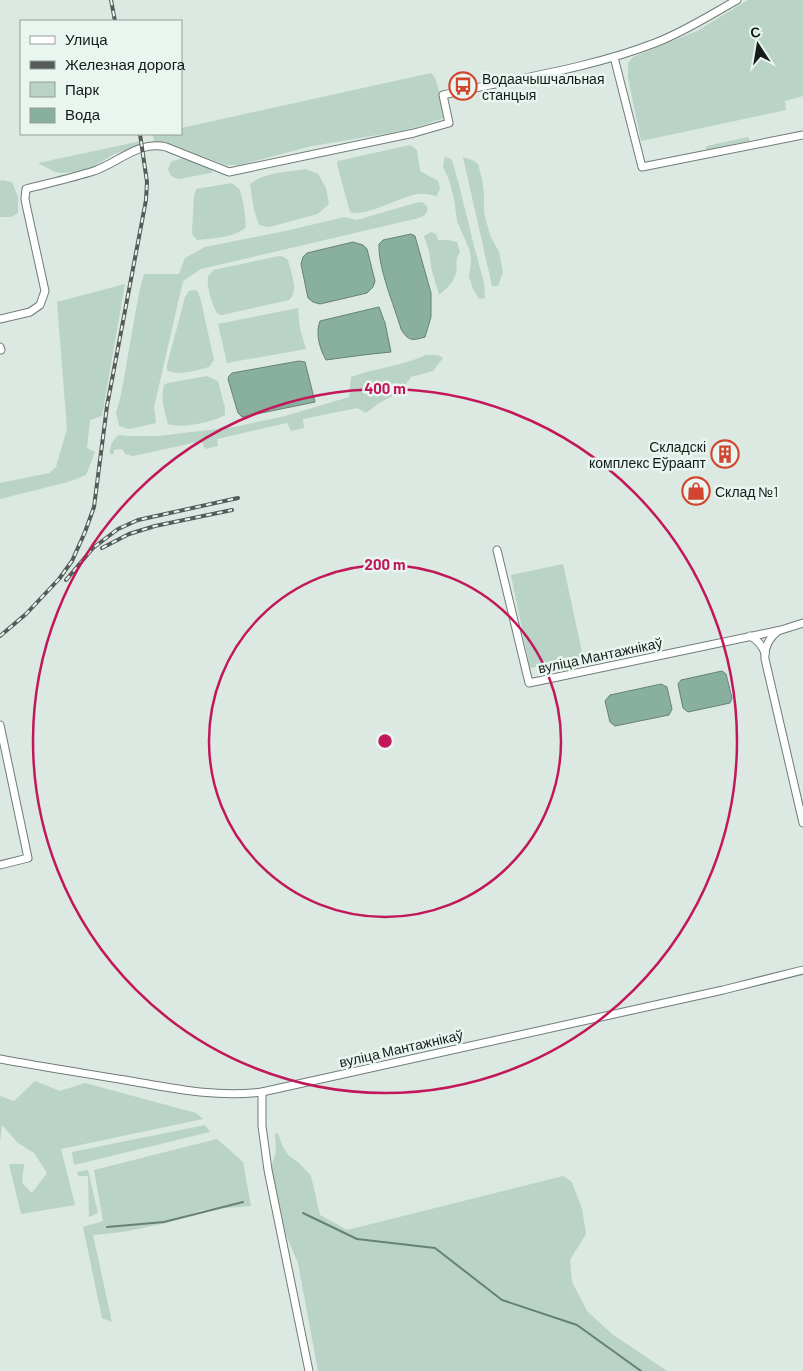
<svg xmlns="http://www.w3.org/2000/svg" width="803" height="1371" font-family="Barlow,sans-serif">
	<style>
		.green { fill: #b9d3c6 }
		.water { fill: #89af9e; stroke: #668276 }
		.lines { fill: none; stroke-linecap: round; stroke-linejoin: round }
		.stream { stroke: #668276; stroke-width: 2 }
		.minor-casing { stroke: #707c76; stroke-width: 9 }
		.minor { stroke: #fff; stroke-width: 7 }
		.rail-casing { stroke: #555b58; stroke-width: 4 }
		.rail { stroke: #e9f6ef; stroke-width: 2; stroke-dasharray: 5.5; stroke-linecap: butt }
		.ring { fill: none; stroke: #c2185b; stroke-width: 2.5 }
		.labels { text-anchor: middle; dominant-baseline: central; stroke-width: 5; stroke-linejoin: round; paint-order: stroke }
		.poi-label { font-size: 14px; fill: #161a18; stroke: #e9f6ef; text-anchor: start }
		.street-label { font-size: 14px; fill: #161a18; stroke: #e9f6ef }
		.centre { fill: #c2185b; stroke: #e9f6ef; stroke-width: 2.5 }
		.ring-label { font-size: 15px; text-anchor: middle; font-weight: bold; fill: #c2185b; stroke: #e9f6ef; stroke-width: 5; stroke-linejoin: round; paint-order: stroke }
	</style>
	<rect width="100%" height="100%" fill="#dce8e2"/>
	<g class="green">
		<polygon points="748,0 803,0 803,96 785,101 786,110 641,141 628,78 628,63 633,57 697,31"/>
		<polygon points="431,73 435,78 446,113 444,118 417,127 390,133 312,146 240,165 226,165 167,143 154,143 153,134 181,134 181,128"/>
		<polygon points="748,137 749,138 749,141 707,150 705,148 707,146"/>
		<polygon points="141,141 141,145 114,154 93,167 77,172 62,173 55,172 38,163"/>
		<path d="M410 145 417 150 420 171 438 181 440 188 437 196C431 195 424 193 418 194 402 196 364 218 350 212L337 164 338 161Z"/>
		<polygon points="445,156 452,160 459,185 475,250 484,282 485,298 479,299 473,289 469,276 471,263 470,251 457,221 454,198 449,180 443,167"/>
		<polygon points="463,157 472,160 478,164 482,179 484,195 484,213 490,235 499,252 503,272 498,286 492,286"/>
		<path d="M182 158 187 159 212 168 213 170 211 173 179 179C172 178 170 175 168 169L171 162Z"/>
		<path d="M306 169 318 174 326 188 329 204 318 214 269 227 259 225 254 210 250 184C264 172 289 172 306 169Z"/>
		<polygon points="2,180 12,182 18,197 18,213 11,217 0,217 0,181"/>
		<path d="M232 183 240 190 244 206 246 227C237 237 210 239 197 240L193 236 192 232 194 197 196 189Z"/>
		<path d="M422 202C431 207 428 215 419 218L201 269 183 281 154 407 156 423 129 429 119 426 116 413 121 395 139 293 144 274H179L185 258 205 247 290 230 344 217 357 220 415 203Z"/>
		<path d="M431 232 436 234 438 240H448L457 242 460 252C453 263 459 267 455 276 452 284 445 290 439 295L431 267 429 251 424 236Z"/>
		<path d="M279 256 284 257 288 260C290 271 300 291 289 300L222 315 218 314C213 309 206 284 208 277 209 275 212 272 213 270Z"/>
		<polygon points="125,284 102,416 90,420 87,448 95,452 86,475 68,482 0,499 0,483 49,473 56,467 67,429 57,302"/>
		<path d="M195 290 198 292 200 297 214 360 209 367C198 370 176 377 167 370V365L185 297 189 291Z"/>
		<polygon points="298,308 300,329 306,349 227,363 218,324"/>
		<path d="M426 355H438L443 358 433 371 411 377 399 393 379 403 366 413 357 408 303 419 304 428 291 431 287 423 217 439 218 446 205 449 202 441 133 456 125 454 123 450 120 449 114 450V454H110C109 446 113 441 118 435L129 436H158L234 427 285 416 349 397 351 377C376 368 402 366 426 355Z"/>
		<path d="M207 376 218 381 225 408V415C213 422 181 429 168 424 165 412 160 398 164 385L168 383Z"/>
		<polygon points="563,564 583,657 530,668 511,575"/>
		<polygon points="35,1081 60,1091 85,1083 196,1113 203,1119 61,1149 75,1205 21,1214 9,1164 24,1164 22,1183 32,1193 47,1173 34,1153 18,1143 2,1125 0,1142 0,1096 14,1101"/>
		<polygon points="205,1125 210,1132 74,1165 72,1152"/>
		<polygon points="276,1133 278,1134 283,1147 289,1156 299,1163 311,1176 320,1215 347,1230 563,1176 572,1182 582,1209 586,1234 570,1260 572,1282 587,1311 612,1334 667,1371 318,1371 298,1263 286,1235 272,1171 272,1164 276,1152 275,1134"/>
		<polygon points="217,1139 243,1162 251,1206 202,1210 166,1223 123,1232 93,1235 112,1322 102,1318 83,1227 103,1221 94,1170"/>
		<polygon points="88,1170 98,1213 89,1217 88,1176 78,1176 77,1172"/>
	</g>
	<g class="water">
		<path d="M411 234 415 236 431 293V317L425 337C412 341 408 341 401 329 394 305 378 268 379 244L383 240Z"/>
		<polygon points="353,242 363,245 367,249 375,281 373,287 367,293 320,304 313,302 308,298 301,264 303,257 307,253"/>
		<path d="M379 307 385 323 391 352C369 354 347 357 326 360 320 349 315 334 320 321Z"/>
		<polygon points="299,361 305,362 315,402 242,417 238,413 228,379 229,376 232,373"/>
		<polygon points="722,671 726,674 732,698 730,703 688,712 683,708 678,684 681,680"/>
		<polygon points="661,684 667,687 672,709 669,715 615,726 610,722 605,701 610,695"/>
	</g>
	<g class="lines">
		<g class="stream">
			<polyline points="303,1213 357,1239 435,1248 502,1300 577,1325 641,1371"/>
			<polyline points="107,1227 164,1222 243,1202"/>
		</g>
		<g class="minor-casing">
			<g id="minor">
				<polyline points="614,57 642,167 803,135"/>
				<path d="M0 319 30 312 40 305 45 291 27 209 25 199 26 189C49 183 72 178 94 171 118 163 139 140 166 147L229 172 414 133 449 123 443 95C513 79 588 69 655 43 684 32 710 15 737 0"/>
				<polyline points="0,347 1,350"/>
				<polyline points="497,550 529,683 781,630 803,623"/>
				<path d="M778 631C769 638 764 647 765 659L803 823"/>
				<path d="M750 636C758 640 762 645 765 653"/>
				<polyline points="0,725 28,858 0,865"/>
				<path d="M0 1059C42 1067 83 1073 125 1080 172 1088 214 1098 262 1092L723 990 803 970"/>
				<polyline points="262,1092 262,1126 268,1170 309,1371"/>
			</g>
		</g>
		<use href="#minor" class="minor"/>
		<g class="rail-casing">
			<g id="rail">
				<polyline points="111,0 115,21"/>
				<polyline points="102,548 129,534 155,526 232,510"/>
				<polyline points="66,580 93,548 118,529 138,520 238,498"/>
				<polyline points="0,636 26,614 59,579 72,561 85,532 94,507 107,406 146,200 147,182 140,134"/>
			</g>
		</g>
		<use href="#rail" class="rail"/>
	</g>
	<g class="ring">
		<circle cx="385" cy="741" r="176"/>
		<circle cx="385" cy="741" r="352"/>
	</g>
	<defs>
		<g id="bus-ring" transform="scale(1.4375)"><circle r="9.5" fill="#e9f6ef" stroke="#d24630" stroke-width="1.5"/><path d="M-5-6H5V4H4V6H2V4H-2V6H-4V4H-5ZM-3.5-4V0h7V-4ZM-3.5 1.2v1.5H-2V1.2ZM2 1.2v1.5H3.5V1.2Z" fill="#d24630"/></g>
		<g id="building-ring" transform="scale(1.4375)"><circle r="9.5" fill="#e9f6ef" stroke="#d24630" stroke-width="1.5"/><path d="M-4-6H4V6H1V3H-1V6H-4ZM-2.5-4.3h1.7v1.8h-1.7ZM.8-4.3h1.7v1.8H.8ZM-2.5-1h1.7V.8h-1.7ZM.8-1h1.7V.8H.8Z" fill="#d24630"/></g>
		<g id="shop-ring" transform="scale(1.4375)"><circle r="9.5" fill="#e9f6ef" stroke="#d24630" stroke-width="1.5"/><path d="M-5-2.5h2.3a2.7 3.5 0 0 1 5.4 0H5L5.5 6h-11ZM-1.5-2.5h3a1.5 2.3 0 0 0-3 0Z" fill="#d24630"/></g>
	</defs>
	<g fill-rule="evenodd">
		<use href="#bus-ring" x="463" y="86"/>
		<use href="#building-ring" x="725" y="454"/>
		<use href="#shop-ring" x="696" y="491"/>
	</g>
	<g class="labels">
		<g class="poi-label">
			<text x="482" y="78">Водаачышчальная<tspan x="482" dy="16">станцыя</tspan></text>
			<text x="706" y="446" text-anchor="end">Складскі<tspan x="706" dy="16">комплекс Еўраапт</tspan></text>
			<text x="715" y="491">Склад №1</text>
		</g>
		<g class="street-label">
			<text transform="translate(600 655) rotate(-12)">вуліца Мантажнікаў</text>
			<text transform="translate(401 1048) rotate(-13)">вуліца Мантажнікаў</text>
		</g>
	</g>
	<circle cx="385" cy="741" r="8" class="centre"/>
	<g class="ring-label">
		<text x="385" y="394">400 m</text>
		<text x="385" y="570">200 m</text>
	</g>
	<rect x="20" y="20" width="162" height="115" fill="#e9f6ef" stroke="#959e99"/>
	<rect x="30" y="36" width="25" height="8" fill="#ffffff" stroke="#959e99"/>
	<text x="65" y="45" font-size="15" fill="#161a18">Улица</text>
	<rect x="30" y="61" width="25" height="8" fill="#555b58" stroke="#959e99"/>
	<text x="65" y="70" font-size="15" fill="#161a18">Железная дорога</text>
	<rect x="30" y="82" width="25" height="15" fill="#b9d3c6" stroke="#959e99"/>
	<text x="65" y="95" font-size="15" fill="#161a18">Парк</text>
	<rect x="30" y="108" width="25" height="15" fill="#89af9e" stroke="#959e99"/>
	<text x="65" y="120" font-size="15" fill="#161a18">Вода</text>
	<g transform="translate(758 45) rotate(348)" stroke="#e9f6ef" stroke-width="4" paint-order="stroke">
	<path d="M0-4L9 19L0 12L-9 19Z" fill="#161a18"/>
	<text y="-8" font-size="14" font-weight="bold" text-anchor="middle" fill="#161a18">С</text>
	</g>
</svg>
